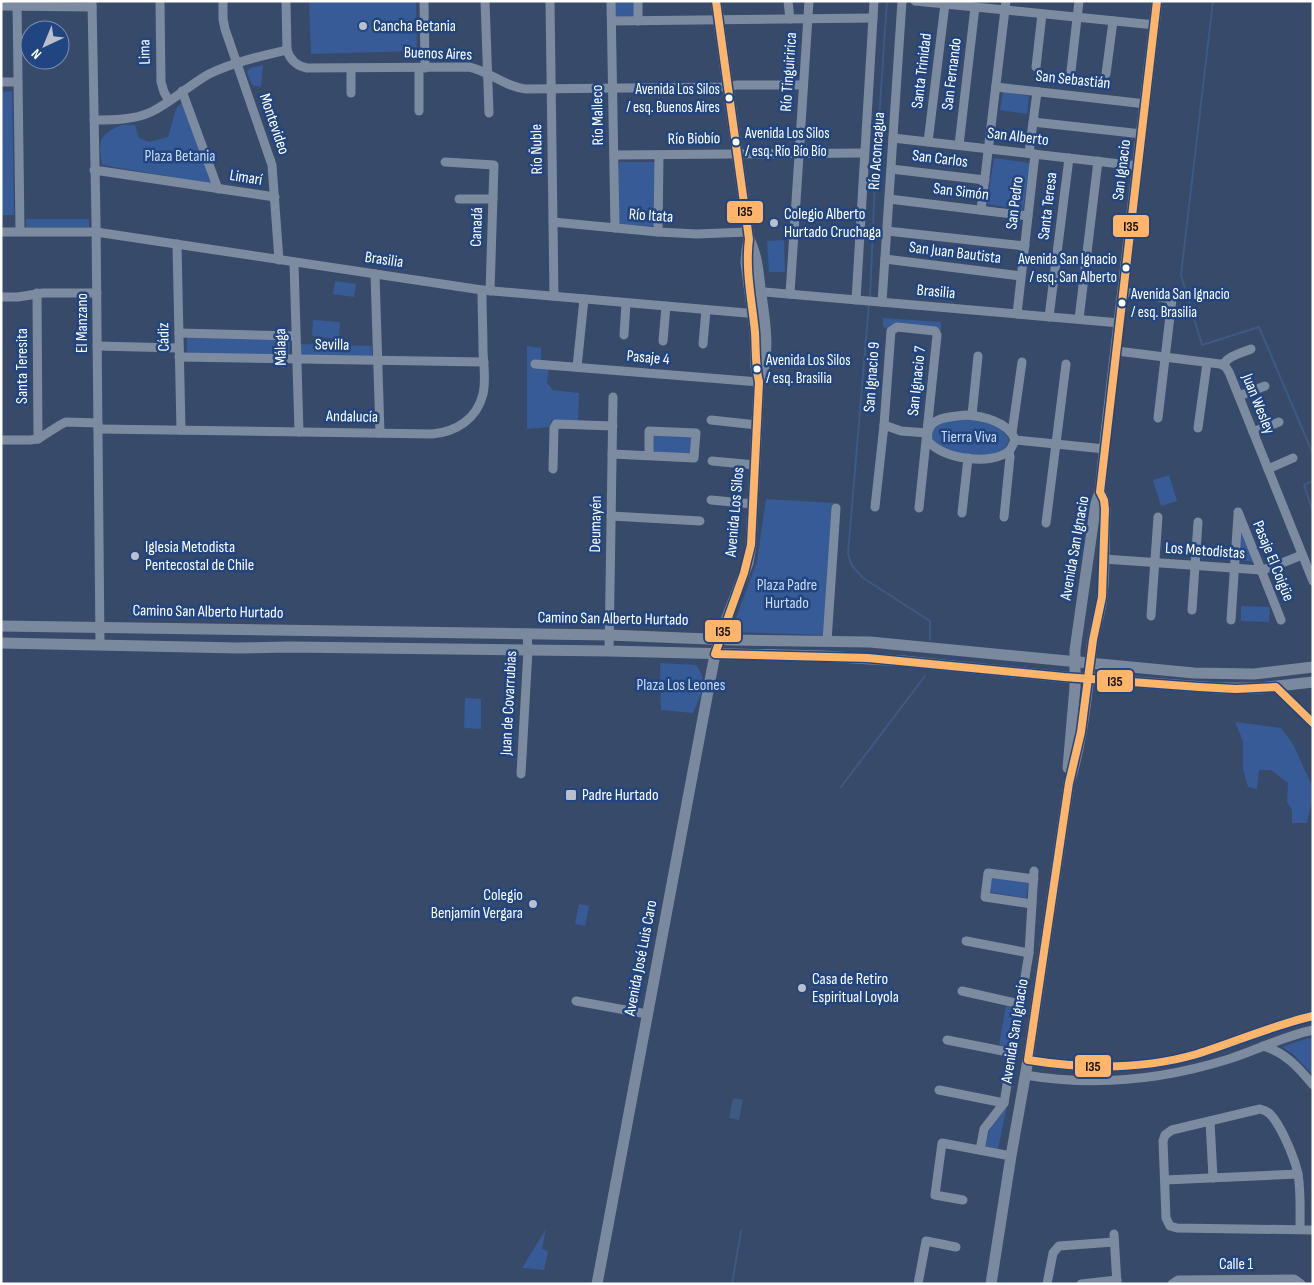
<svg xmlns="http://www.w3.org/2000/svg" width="1314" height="1285" font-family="'Sofia Sans Condensed',sans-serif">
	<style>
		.green { fill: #365b97 }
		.water { fill: #3e5982 }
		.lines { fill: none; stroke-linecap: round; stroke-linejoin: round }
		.stream { stroke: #3e5982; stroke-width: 2 }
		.minor { stroke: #7d8ba0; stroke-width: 9 }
		.major { stroke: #7b899f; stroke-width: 11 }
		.bus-1-casing { stroke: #214580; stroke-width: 11 }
		.bus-1 { stroke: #feb469; stroke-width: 8 }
		.poi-dot { fill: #b9c0cb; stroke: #214580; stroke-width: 2 }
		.bus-dot { fill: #fff; stroke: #214580; stroke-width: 2 }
		.labels { text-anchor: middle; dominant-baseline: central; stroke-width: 5; stroke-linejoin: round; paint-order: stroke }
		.bus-label { font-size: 15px; fill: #fff; stroke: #214580; text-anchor: start }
		.poi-label { font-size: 16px; fill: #fff; stroke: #214580; text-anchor: start }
		.street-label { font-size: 16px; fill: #fff; stroke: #214580 }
		.park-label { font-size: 16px; fill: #cbdcf6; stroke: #214580 }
		.line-badge { stroke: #214580; stroke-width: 2 }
		.pale-badge-label { font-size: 14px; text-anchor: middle; font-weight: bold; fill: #111 }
	</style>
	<rect width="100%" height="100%" fill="#374a6a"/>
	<g class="green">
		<polygon points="309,1 416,1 417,51 311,54"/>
		<polygon points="614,1 636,1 634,19 614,17"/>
		<polygon points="263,65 261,87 252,85 247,72 250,68"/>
		<polygon points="12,91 14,215 1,215 1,92"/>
		<polygon points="1003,92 1029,96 1027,114 1000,110"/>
		<path d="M184 100 214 184 102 165C101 158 99 148 101 141 103 134 116 126 123 125 127 124 131 125 135 125L139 138 149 142 168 137 176 109Z"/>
		<polygon points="994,158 1030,163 1023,210 987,204"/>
		<polygon points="619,162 655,162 654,226 618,225"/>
		<rect x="26" y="219" width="63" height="8"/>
		<polygon points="784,240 785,272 769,272 767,241"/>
		<polygon points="335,281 356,284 354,297 333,294"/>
		<polygon points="883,318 941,322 941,331 891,326 886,329 883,326"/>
		<polygon points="313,320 340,322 339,339 312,336"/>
		<polygon points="187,337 290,340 289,356 187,353"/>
		<polygon points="300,344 372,346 372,356 301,355"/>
		<polygon points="527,346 541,348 541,366 549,367 547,383 553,390 579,393 578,422 551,420 550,427 527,429"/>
		<path d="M970 418 1000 427 1009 439C1008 443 1005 450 1001 452 985 463 940 452 930 437 937 418 952 420 970 418Z"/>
		<polygon points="651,435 696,437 695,454 651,452"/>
		<polygon points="1169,475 1177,501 1161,506 1153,480"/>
		<polygon points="766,499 834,503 823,635 731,632 757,561"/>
		<polygon points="1240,526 1256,562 1237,560"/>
		<polygon points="1241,606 1270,607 1269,622 1241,621"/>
		<path d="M660 663 696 665C698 668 701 672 702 676 705 688 698 702 693 713L661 710Z"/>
		<polygon points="465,698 481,699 481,729 464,728"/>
		<polygon points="1235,722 1281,728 1293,744 1313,788 1313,796 1307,823 1292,823 1292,810 1287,802 1288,783 1271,770 1259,770 1257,789 1248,787 1243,769 1243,741"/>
		<polygon points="991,875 1029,881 1026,898 989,892"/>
		<polygon points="579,904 589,906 585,926 575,924"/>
		<polygon points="1006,1006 1016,1008 1009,1047 999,1045"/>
		<polygon points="1308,1038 1313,1039 1313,1075 1293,1054 1282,1047"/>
		<polygon points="1007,1106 998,1149 986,1147 985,1145 989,1131"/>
		<polygon points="546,1229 542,1249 548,1251 544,1270 522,1268"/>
	</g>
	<polygon class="water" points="733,1098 743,1100 739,1120 729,1118"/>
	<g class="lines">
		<g class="stream">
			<polyline points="1213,1 1181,275 1202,345 1259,327 1313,454"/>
			<polyline points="870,298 875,180 887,1"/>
			<polyline points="869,303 848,554 852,566 863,578 930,621 930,640"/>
			<polyline points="1313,481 1304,485 1313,512"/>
			<polyline points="841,787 925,676"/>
			<polyline points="732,1284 741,1231"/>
		</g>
		<g class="minor">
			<polyline points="17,1 20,231"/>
			<polyline points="92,1 96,221 100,645"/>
			<polyline points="160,1 161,82 164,92 169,101"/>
			<polyline points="223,1 223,19 225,29 272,165 279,260"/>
			<path d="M286 1 287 50C290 60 297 66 307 68L469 67C489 71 505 87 526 89L728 87 736 85H803"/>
			<polyline points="424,1 425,68"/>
			<polyline points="485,1 489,113"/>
			<polyline points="550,1 554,296"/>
			<polyline points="611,1 615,228"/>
			<polyline points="638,1 638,21"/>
			<polyline points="788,1 790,19"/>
			<polyline points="915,1 1155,25"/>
			<polyline points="1,6 92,7"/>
			<polyline points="612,21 873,18"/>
			<polyline points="1036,67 1042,14"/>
			<polyline points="351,68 351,93"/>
			<polyline points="419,68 419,111"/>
			<polyline points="1071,71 1079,1"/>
			<polyline points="1106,74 1113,21"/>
			<polyline points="1,82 18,82"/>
			<polyline points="996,87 1146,104"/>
			<polyline points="182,91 218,189"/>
			<path d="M94 120C112 120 134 120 151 112 172 102 189 85 209 74 234 62 261 56 287 50"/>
			<polyline points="1033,122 1142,134"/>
			<polyline points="893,138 1138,166"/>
			<polyline points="928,142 945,4"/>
			<polyline points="959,145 975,7"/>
			<polyline points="1029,153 1037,92"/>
			<polyline points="614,155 864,153"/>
			<polyline points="445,162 494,165 490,291"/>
			<polyline points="891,169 985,180"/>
			<polyline points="94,170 275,197"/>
			<polyline points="459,199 493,199"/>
			<polyline points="889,199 1028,216"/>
			<polyline points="981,210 1006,1"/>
			<polyline points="553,222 658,232 697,234 748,232"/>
			<polyline points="887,231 1025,246"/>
			<polyline points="1,232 96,232 482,290 758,314"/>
			<polyline points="658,232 659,155"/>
			<polyline points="177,244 181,430"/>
			<polyline points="885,259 1021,276"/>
			<polyline points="294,262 299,432"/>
			<polyline points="375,274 380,433"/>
			<polyline points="754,291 1120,323"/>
			<polyline points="1124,292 1172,299 1158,418"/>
			<polyline points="37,293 38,439"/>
			<polyline points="790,294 809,1"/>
			<polyline points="1,297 18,297 43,293 97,293"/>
			<polyline points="856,300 874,1"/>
			<polyline points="882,302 902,1"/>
			<polyline points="1017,314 1035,154"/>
			<polyline points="1049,317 1069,158"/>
			<polyline points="1079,319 1098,161"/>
			<polyline points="179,333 296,336"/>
			<polyline points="624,335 626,303"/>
			<polyline points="663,341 666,306"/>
			<polyline points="703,344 706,310"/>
			<polyline points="97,346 179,348"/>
			<polyline points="1117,351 1220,364 1225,366 1229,372 1313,581"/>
			<polyline points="179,357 484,362"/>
			<polyline points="535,364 759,382"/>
			<path d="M1223 365C1228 356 1241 353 1251 349"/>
			<polyline points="577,367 584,299"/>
			<polyline points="1239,396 1265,386"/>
			<path d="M966 415C983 416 1009 422 1015 440 1013 444 1012 448 1009 451 992 466 942 459 928 441 924 417 948 417 966 415Z"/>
			<polyline points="972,415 978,356"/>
			<polyline points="711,420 757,425"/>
			<polyline points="884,425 901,431 927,433"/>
			<polyline points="1198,428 1207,363"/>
			<path d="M98 429 432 434C456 432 477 419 483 394 486 381 484 366 483 352 483 331 482 311 482 290"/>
			<polyline points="1253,432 1279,422"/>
			<polyline points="1012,433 1022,362"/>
			<polyline points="1,440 30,440 38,439 60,425 66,422 98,423"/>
			<polyline points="1015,440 1105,449"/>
			<polyline points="612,454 694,458 696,433 649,431 649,455"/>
			<polyline points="712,461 755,465"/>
			<polyline points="553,469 554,428 556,424 613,426"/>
			<polyline points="1268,469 1293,458"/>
			<polyline points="711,500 753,504"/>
			<polyline points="875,507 884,425 891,331 897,327 935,331 937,335 919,508"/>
			<polyline points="1238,512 1281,620"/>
			<polyline points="962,513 968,458"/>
			<polyline points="611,516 700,521"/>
			<polyline points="1004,517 1010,457 1009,451"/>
			<polyline points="1046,523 1066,364"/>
			<polyline points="1104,559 1261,570 1272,567 1302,555"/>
			<polyline points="1192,610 1198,522"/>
			<polyline points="1151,616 1158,517"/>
			<polyline points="1231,620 1238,515"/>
			<polyline points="827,641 836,508"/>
			<polyline points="609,651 613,397"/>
			<polyline points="1276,687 1313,723"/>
			<polyline points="521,774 528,650 527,633"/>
			<polyline points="1032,904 985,897 988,873 1034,879"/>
			<polyline points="966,941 1029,953"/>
			<polyline points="962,991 1020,1004"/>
			<polyline points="576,1001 647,1014"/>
			<polyline points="947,1040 1013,1053"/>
			<path d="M1263 1046C1285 1052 1299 1068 1313 1085"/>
			<path d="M1028 1060C1093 1072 1157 1069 1219 1047 1251 1036 1280 1022 1313 1016"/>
			<path d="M1025 1075C1095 1087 1162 1080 1229 1059 1257 1050 1284 1036 1313 1030"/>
			<polyline points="939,1090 1004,1103"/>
			<polyline points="1210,1121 1213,1178"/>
			<polyline points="980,1150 984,1129 1004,1103 1029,953 1034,871"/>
			<polyline points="1165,1180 1298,1174"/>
			<polyline points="963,1200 935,1195 942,1143 1011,1156"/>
			<path d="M1300 1229C1300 1211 1301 1192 1298 1174 1295 1159 1281 1125 1270 1114 1267 1111 1264 1110 1260 1109L1172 1130 1165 1135 1163 1141 1166 1218 1170 1226 1177 1228 1313 1230"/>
			<polyline points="1114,1234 1117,1284"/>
			<polyline points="918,1284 926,1241 956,1247"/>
			<polyline points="1047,1284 1053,1253 1059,1246 1114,1242"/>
			<polyline points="1081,1284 1117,1280"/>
			<polyline points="1172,1284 1178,1280 1294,1279 1301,1284"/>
		</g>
		<g class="major">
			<path d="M749 239C757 255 758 271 760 288 764 317 771 351 760 380"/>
			<polyline points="1,626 609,635 733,640 870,642 1194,673 1254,674 1313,667"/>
			<polyline points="1,643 238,648 289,647 609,651 822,656 903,661 1064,677 1219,688 1260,688 1313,682"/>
			<polyline points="1068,768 1075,687 1075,650 1096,503 1100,492 1106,433 1157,1"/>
			<polyline points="597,1284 715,654 725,623 748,563 751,545 759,382 756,366 755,331 746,263 747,250 749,239 716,1"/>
			<path d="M991 1284 1011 1156 1028 1060 1069 783C1083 739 1087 692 1092 646 1094 630 1100 614 1102 597 1105 568 1104 538 1105 509L1104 500 1100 492"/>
		</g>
		<g class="bus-1-casing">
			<g id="bus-1">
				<path d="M716 1 749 239C745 270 752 301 755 332 756 349 755 365 759 382L751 545 744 573 715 654 868 658 1064 677 1199 687 1236 689 1276 687 1313 723"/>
				<path d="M1157 1 1100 492 1104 500 1105 509 1102 597 1093 640 1081 732 1069 783 1028 1060C1084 1069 1142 1070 1197 1054 1236 1042 1273 1025 1313 1016"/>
			</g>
		</g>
		<use href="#bus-1" class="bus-1"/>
	</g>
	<g class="poi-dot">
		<circle cx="363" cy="26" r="5"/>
		<circle cx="774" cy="223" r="5"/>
		<circle cx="135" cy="556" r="5"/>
		<rect x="565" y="789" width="12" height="12" rx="2.5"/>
		<circle cx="533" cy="904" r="5"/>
		<circle cx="802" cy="988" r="5"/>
	</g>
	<g class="bus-dot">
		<circle cx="729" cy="98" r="4.5"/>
		<circle cx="736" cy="142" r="4.5"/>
		<circle cx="1126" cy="268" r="4.5"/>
		<circle cx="1122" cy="303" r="4.5"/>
		<circle cx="757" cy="369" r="4.5"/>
	</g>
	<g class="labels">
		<g class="bus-label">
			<text x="720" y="89" text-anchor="end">Avenida Los Silos<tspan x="720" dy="18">/ esq. Buenos Aires</tspan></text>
			<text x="745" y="133">Avenida Los Silos<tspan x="745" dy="18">/ esq. Río Bío Bío</tspan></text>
			<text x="1117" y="259" text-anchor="end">Avenida San Ignacio<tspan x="1117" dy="18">/ esq. San Alberto</tspan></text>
			<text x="1131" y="294">Avenida San Ignacio<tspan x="1131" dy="18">/ esq. Brasilia</tspan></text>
			<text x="766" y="360">Avenida Los Silos<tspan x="766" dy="18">/ esq. Brasilia</tspan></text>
		</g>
		<g class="poi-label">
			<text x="373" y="26">Cancha Betania</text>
			<text x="784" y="214">Colegio Alberto<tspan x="784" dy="18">Hurtado Cruchaga</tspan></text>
			<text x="145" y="547">Iglesia Metodista<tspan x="145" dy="18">Pentecostal de Chile</tspan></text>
			<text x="582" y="795">Padre Hurtado</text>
			<text x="523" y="895" text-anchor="end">Colegio<tspan x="523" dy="18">Benjamín Vergara</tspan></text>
			<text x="812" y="979">Casa de Retiro<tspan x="812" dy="18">Espiritual Loyola</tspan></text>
		</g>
		<g class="street-label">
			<text transform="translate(145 52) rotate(-91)">Lima</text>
			<text transform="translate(438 54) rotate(2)">Buenos Aires</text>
			<text transform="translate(922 71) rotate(-83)">Santa Trinidad</text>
			<text transform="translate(789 72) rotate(-86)">Río Tinguiririca</text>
			<text transform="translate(952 74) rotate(-83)">San Fernando</text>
			<text transform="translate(1073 80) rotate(6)">San Sebastián</text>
			<text transform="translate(598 115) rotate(-91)">Río Malleco</text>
			<text transform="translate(274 124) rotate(71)">Montevideo</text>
			<text transform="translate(1018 137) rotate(7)">San Alberto</text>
			<text transform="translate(694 139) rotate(-1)">Río Biobío</text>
			<text transform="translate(537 149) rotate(-91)">Río Ñuble</text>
			<text transform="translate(877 151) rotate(-86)">Río Aconcagua</text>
			<text transform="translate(940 159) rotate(7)">San Carlos</text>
			<text transform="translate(1122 170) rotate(-83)">San Ignacio</text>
			<text transform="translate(246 178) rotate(9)">Limarí</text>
			<text transform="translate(961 192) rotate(7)">San Simón</text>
			<text transform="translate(1015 203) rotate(-83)">San Pedro</text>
			<text transform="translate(1048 206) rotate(-83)">Santa Teresa</text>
			<text transform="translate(651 216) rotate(4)">Río Itata</text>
			<text transform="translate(477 227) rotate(-88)">Canadá</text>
			<text transform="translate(955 253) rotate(7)">San Juan Bautista</text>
			<text transform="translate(384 260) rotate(8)">Brasilia</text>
			<text transform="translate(936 292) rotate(5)">Brasilia</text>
			<text transform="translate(82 323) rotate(-90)">El Manzano</text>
			<text transform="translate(164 337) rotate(-91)">Cádiz</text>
			<text transform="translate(332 345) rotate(1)">Sevilla</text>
			<text transform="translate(281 347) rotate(-91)">Málaga</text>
			<text transform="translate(648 358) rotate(5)">Pasaje 4</text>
			<text transform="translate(22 366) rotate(-90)">Santa Teresita</text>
			<text transform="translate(872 377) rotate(-86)">San Ignacio 9</text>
			<text transform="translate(917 381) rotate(-84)">San Ignacio 7</text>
			<text transform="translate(1258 404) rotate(68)">Juan Wesley</text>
			<text transform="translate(352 417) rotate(1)">Andalucía</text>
			<text transform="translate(735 512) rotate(-85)">Avenida Los Silos</text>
			<text transform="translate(596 524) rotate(-89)">Deumayén</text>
			<text transform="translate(1075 548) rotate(-80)">Avenida San Ignacio</text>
			<text transform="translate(1205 551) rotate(4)">Los Metodistas</text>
			<text transform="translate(1273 561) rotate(68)">Pasaje El Coigüe</text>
			<text transform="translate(208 612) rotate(1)">Camino San Alberto Hurtado</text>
			<text transform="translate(613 619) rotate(1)">Camino San Alberto Hurtado</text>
			<text transform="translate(509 703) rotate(-87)">Juan de Covarrubias</text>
			<text transform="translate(641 958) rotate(-79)">Avenida José Luis Caro</text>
			<text transform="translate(1015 1031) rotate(-81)">Avenida San Ignacio</text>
			<text x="1236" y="1264">Calle 1</text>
		</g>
		<g class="park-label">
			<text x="180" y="156">Plaza Betania</text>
			<text x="969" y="437">Tierra Viva</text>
			<text x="787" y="585">Plaza Padre<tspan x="787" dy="18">Hurtado</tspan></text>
			<text x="681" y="685">Plaza Los Leones</text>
		</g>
	</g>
	<g class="line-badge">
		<rect x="726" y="200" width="38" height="24" rx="5" fill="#feb469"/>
		<rect x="1112" y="214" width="38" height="24" rx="5" fill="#feb469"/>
		<rect x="704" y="619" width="38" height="24" rx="5" fill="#feb469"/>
		<rect x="1096" y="669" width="38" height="24" rx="5" fill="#feb469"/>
		<rect x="1074" y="1054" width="38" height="24" rx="5" fill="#feb469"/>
	</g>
	<g class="pale-badge-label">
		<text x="745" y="216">I35</text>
		<text x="1131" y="231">I35</text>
		<text x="723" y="636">I35</text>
		<text x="1115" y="686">I35</text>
		<text x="1093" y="1071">I35</text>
	</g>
	<rect width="1314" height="1285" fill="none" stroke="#ffffff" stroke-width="5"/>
	<g transform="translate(45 45) rotate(224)"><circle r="24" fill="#214580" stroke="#7a8fb3"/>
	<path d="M0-4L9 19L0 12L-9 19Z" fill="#b9c0cb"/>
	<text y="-8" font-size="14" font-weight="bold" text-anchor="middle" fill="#ffffff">N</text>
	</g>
</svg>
